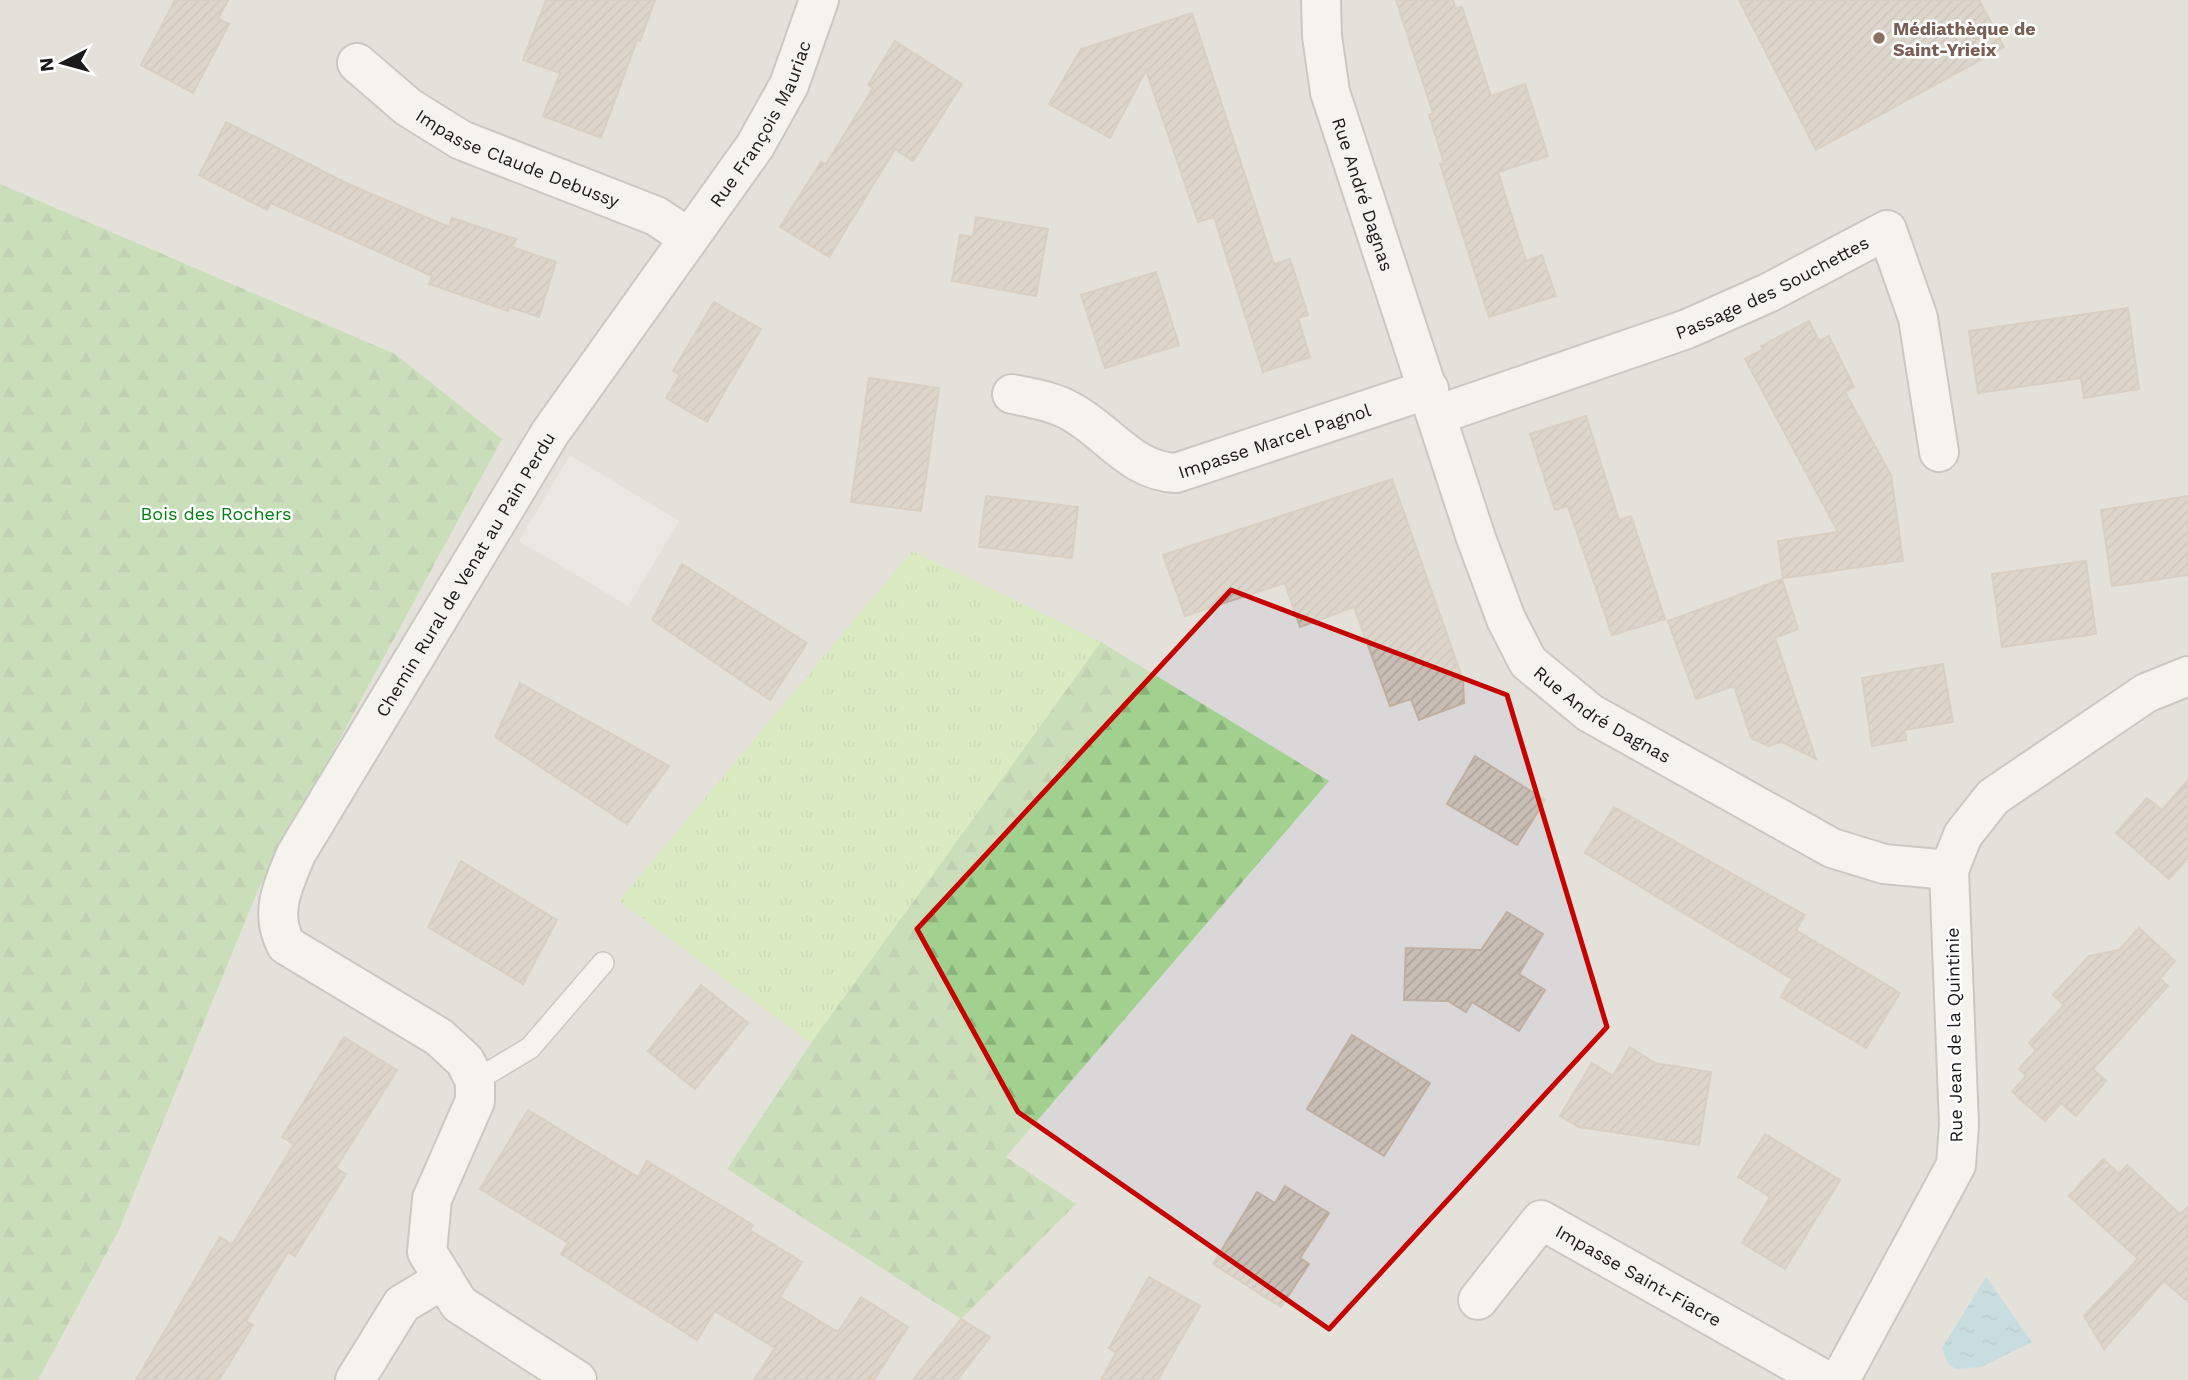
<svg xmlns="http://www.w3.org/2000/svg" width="2188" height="1380" font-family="'Work Sans',sans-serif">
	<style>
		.residential { fill: #d9d7d7 }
		.grass { fill: url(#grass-tufts) }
		.forest { fill: url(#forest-firs) }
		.parking { fill: #e6e6e6 }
		.water { fill: url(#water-ripples) }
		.building { fill: url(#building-hatch); stroke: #c0afa0; stroke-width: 2 }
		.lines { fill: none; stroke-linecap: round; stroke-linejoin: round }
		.lane-casing { stroke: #a1a1a1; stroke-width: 24 }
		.street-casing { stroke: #a1a1a1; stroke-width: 42 }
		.lane { stroke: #fff; stroke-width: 21 }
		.street { stroke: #fff; stroke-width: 38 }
		.marked { fill: none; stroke: #c50400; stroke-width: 5; stroke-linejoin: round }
		.education-dot { fill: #8d6e63; stroke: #fff; stroke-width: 2.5 }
		.labels { text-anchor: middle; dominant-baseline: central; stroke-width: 5; stroke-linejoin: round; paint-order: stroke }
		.education-label { font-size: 18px; font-weight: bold; fill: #785e54; stroke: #fff; text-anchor: start }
		.street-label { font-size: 18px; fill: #1a1a1a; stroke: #fff }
		.park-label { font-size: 18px; fill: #037e10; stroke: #fff }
	</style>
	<defs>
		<pattern id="grass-tufts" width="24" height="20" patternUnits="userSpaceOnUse" patternTransform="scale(1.75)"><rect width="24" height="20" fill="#c4ed9f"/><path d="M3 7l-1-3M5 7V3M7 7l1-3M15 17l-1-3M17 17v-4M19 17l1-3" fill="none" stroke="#a8cb88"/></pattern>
		<pattern id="forest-firs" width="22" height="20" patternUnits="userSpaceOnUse" patternTransform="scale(1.75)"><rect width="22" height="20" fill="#a1d08f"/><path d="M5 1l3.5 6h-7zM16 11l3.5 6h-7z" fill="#8ab27b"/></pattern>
		<pattern id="water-ripples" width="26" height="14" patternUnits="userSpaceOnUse" patternTransform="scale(1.75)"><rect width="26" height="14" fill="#9acedf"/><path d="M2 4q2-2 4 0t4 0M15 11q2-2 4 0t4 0" fill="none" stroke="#84b0bf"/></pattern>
		<pattern id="building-hatch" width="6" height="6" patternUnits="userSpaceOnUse" patternTransform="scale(1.75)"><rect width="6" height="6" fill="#c9beb5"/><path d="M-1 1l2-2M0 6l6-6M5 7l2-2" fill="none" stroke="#aca39b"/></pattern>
	</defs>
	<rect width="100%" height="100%" fill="#ede9de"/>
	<polygon class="residential" points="0,0 2188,0 2188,1380 38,1380 119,1230 258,890 395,354 0,184"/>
	<polygon class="grass" points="912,551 1101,642 811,1043 619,901"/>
	<g class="forest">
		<polygon points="0,184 395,354 502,439 258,890 119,1230 38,1380 0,1380"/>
		<polygon points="1101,642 1329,781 1006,1157 1076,1204 961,1319 727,1169 811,1043"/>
	</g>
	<polygon class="parking" points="570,455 679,521 628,606 519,541"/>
	<polygon class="water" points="1986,1277 2032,1342 1981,1367 1956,1369 1948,1364 1942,1348"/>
	<g class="building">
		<polygon points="175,0 228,0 218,19 229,24 193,93 141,65"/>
		<polygon points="546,0 655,0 640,41 637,40 601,138 543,116 560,73 523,60"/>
		<polygon points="1396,0 1453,0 1455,8 1462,7 1491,96 1525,84 1548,156 1498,172 1526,261 1542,255 1556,296 1489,317 1440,164 1444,163 1429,115 1433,113"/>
		<polygon points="1739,0 1979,0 2004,47 1816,150"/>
		<polygon points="1192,13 1274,264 1290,259 1308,315 1298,318 1310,357 1263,372 1214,217 1198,222 1146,70 1110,138 1049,104 1081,49"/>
		<polygon points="895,41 962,84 913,161 895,149 829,257 780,227 821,162 826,164 873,88 868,85"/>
		<polygon points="226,122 346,183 449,227 452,218 516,239 512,247 556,262 539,317 509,307 508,311 429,284 432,276 271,203 267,210 199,175"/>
		<polygon points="976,217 1048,229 1036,296 952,281 960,235 973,237"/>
		<polygon points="1156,272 1179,345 1105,368 1081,295"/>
		<polygon points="714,302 761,329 707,422 666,398 680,375 673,371"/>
		<polygon points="2128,308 2139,389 2084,398 2081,378 1978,393 1969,331"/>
		<polygon points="1809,321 1819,341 1829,336 1854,387 1845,392 1891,475 1903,561 1783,578 1778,541 1838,532 1745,359 1763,349 1761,346"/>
		<polygon points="869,378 939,388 921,511 851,502"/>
		<polygon points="1586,416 1619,520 1631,516 1665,619 1612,635 1568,506 1555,510 1530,434"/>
		<polygon points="1392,479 1463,680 1464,703 1419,720 1411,699 1390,706 1354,607 1300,627 1285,583 1185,616 1163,555"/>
		<polygon points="986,496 1078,507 1072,558 979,547"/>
		<polygon points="2188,496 2188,575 2112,586 2101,510"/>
		<polygon points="2086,561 2096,634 2002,647 1992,574"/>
		<polygon points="682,564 807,643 770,700 652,620"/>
		<polygon points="1782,579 1798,629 1775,638 1816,759 1782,742 1768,746 1751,738 1734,686 1696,699 1668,621"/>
		<polygon points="1943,664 1953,722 1905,730 1906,740 1872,746 1862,678"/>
		<polygon points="520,683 669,766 627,824 495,737"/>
		<polygon points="1475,756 1545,800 1517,845 1447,804"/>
		<polygon points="2188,780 2188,858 2169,879 2116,833 2147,798 2162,810"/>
		<polygon points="1614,807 1805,915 1796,930 1900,993 1866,1048 1781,997 1792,979 1585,853"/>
		<polygon points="461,861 557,920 523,984 428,927"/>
		<polygon points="1507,912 1543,934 1519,974 1545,990 1519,1031 1472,1002 1466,1012 1448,1001 1404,1000 1406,948 1481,950"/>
		<polygon points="2139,928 2175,961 2160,978 2168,986 2093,1069 2106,1081 2076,1116 2061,1103 2045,1121 2012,1092 2026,1076 2019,1069 2036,1050 2029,1043 2064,1005 2053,995 2089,956 2119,950"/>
		<polygon points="701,985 748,1023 695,1089 648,1051"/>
		<polygon points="1352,1035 1430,1083 1384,1156 1307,1109"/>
		<polygon points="344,1037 397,1070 336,1168 346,1174 295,1256 288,1252 246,1321 253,1325 219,1380 136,1380 220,1237 232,1245 294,1144 282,1137"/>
		<polygon points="1630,1047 1655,1063 1711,1072 1699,1145 1579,1127 1560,1116 1592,1063 1613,1076"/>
		<polygon points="528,1110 638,1177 647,1161 753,1225 750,1230 802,1262 780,1297 838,1332 861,1297 908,1327 874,1380 754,1380 775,1348 715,1311 697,1340 561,1254 568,1243 480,1189"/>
		<polygon points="1765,1134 1840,1180 1785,1269 1742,1243 1770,1197 1738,1177"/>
		<polygon points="2103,1159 2119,1174 2127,1165 2180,1214 2188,1207 2188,1302 2164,1281 2104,1349 2084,1316 2138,1259 2069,1196"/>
		<polygon points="1285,1186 1329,1213 1300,1258 1309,1264 1281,1307 1213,1264 1257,1192 1275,1203"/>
		<polygon points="1149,1277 1200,1306 1158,1380 1101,1380 1116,1353 1109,1348"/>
		<polygon points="961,1319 990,1337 968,1366 957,1380 913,1380"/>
	</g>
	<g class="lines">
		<g class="lane-casing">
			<polyline id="lane" points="475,1081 530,1048 603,963"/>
		</g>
		<g class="street-casing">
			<g id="street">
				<path id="s1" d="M1321 0 1322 36 1330 92 1476 538 1506 619 1528 662 1590 713 1832 848 1884 864 1949 870 1963 835 1993 797 2146 693 2188 676"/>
				<path id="s2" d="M357 63 408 107 461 140 656 216 689 238"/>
				<path id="s3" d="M1012 394C1032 398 1052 401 1070 411 1108 431 1130 471 1176 473L1429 389"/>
				<path id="s4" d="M1437 415 1687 329 1768 293 1887 230 1918 318 1939 452"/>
				<path id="s5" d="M1478 1300 1541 1220 1825 1380"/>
				<polyline points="355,1380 402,1304 444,1279"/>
				<path id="s6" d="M577 1380 459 1304 427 1252 432 1199 475 1101V1081L465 1061 439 1037 286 945C269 912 283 886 296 854L550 433 755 146 789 85 819 0"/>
				<polyline points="1840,1380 1956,1165 1959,1125 1949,870"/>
			</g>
		</g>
		<use href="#lane" class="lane"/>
		<use href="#street" class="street"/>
	</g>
	<path d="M0 0H2188V1380H0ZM1231 590 1507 695 1607 1027 1329 1329 1018 1112 917 929Z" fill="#ede9de" fill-opacity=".55" fill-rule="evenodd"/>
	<path class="marked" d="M1231 590 1507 695 1607 1027 1329 1329 1018 1112 917 929Z"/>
	<circle class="education-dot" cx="1879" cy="38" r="7"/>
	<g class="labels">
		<g class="education-label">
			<text x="1893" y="28">Médiathèque de<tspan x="1893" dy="21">Saint-Yrieix</tspan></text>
		</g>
		<g class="street-label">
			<text stroke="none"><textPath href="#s6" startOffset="1580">Rue François Mauriac</textPath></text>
			<text stroke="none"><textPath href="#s2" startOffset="189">Impasse Claude Debussy</textPath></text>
			<text stroke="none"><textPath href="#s1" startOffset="200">Rue André Dagnas</textPath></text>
			<text stroke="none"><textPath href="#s4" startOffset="359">Passage des Souchettes</textPath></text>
			<text stroke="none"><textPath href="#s3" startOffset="289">Impasse Marcel Pagnol</textPath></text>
			<text stroke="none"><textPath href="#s6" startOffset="1040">Chemin Rural de Venat au Pain Perdu</textPath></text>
			<text stroke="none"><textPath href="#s1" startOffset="788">Rue André Dagnas</textPath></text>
			<text transform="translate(1954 1035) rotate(-91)">Rue Jean de la Quintinie</text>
			<text stroke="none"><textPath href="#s5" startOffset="214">Impasse Saint-Fiacre</textPath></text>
		</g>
		<g class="park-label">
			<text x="216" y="513">Bois des Rochers</text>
		</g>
	</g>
	<g transform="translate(63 63) rotate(264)" stroke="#ffffff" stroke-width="5" paint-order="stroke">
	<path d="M0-5L12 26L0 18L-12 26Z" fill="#1a1a1a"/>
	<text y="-10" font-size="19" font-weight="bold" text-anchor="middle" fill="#1a1a1a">N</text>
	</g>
</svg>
